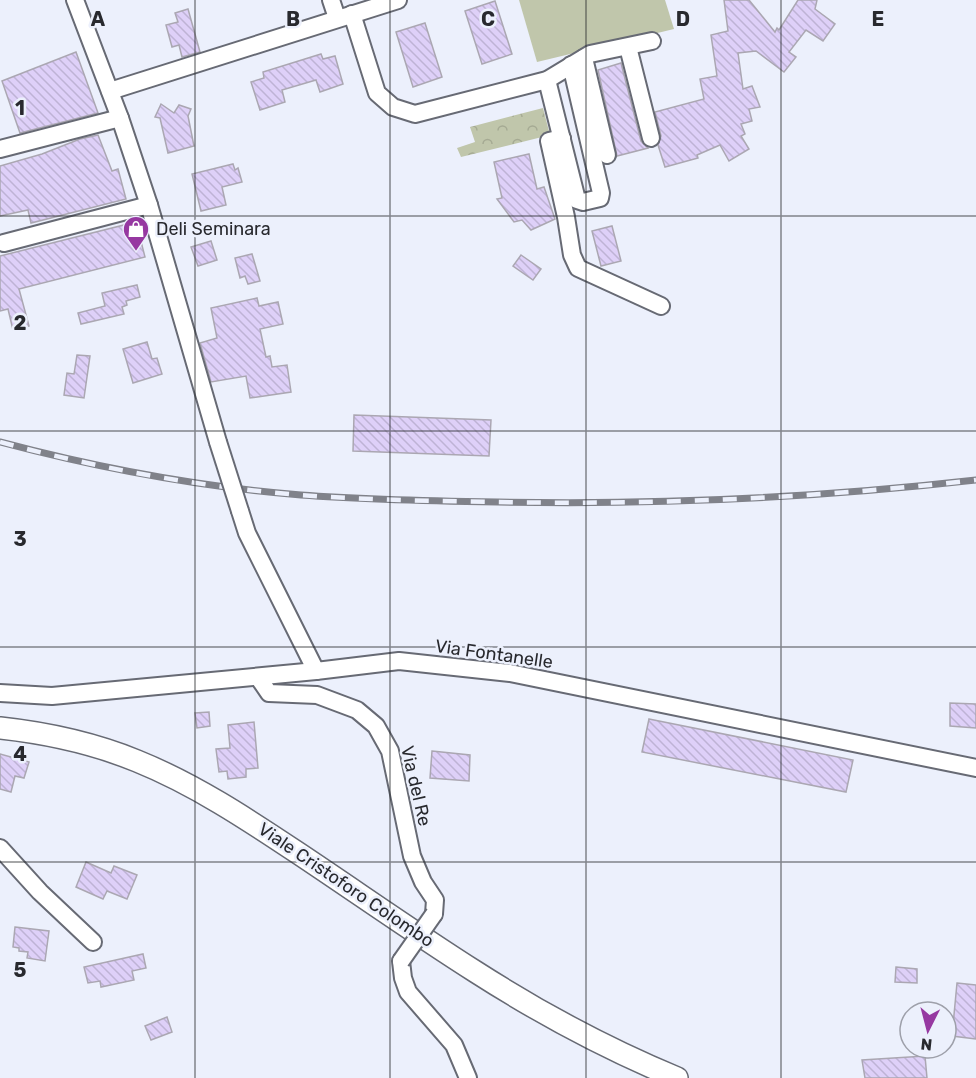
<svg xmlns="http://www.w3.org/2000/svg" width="976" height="1078" font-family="Rubik,sans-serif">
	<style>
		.grass { fill: #c0c6ab }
		.forest { fill: url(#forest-crowns) }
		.building { fill: url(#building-back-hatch); stroke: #aba7b2; stroke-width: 1.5 }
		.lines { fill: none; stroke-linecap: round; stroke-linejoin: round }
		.minor-casing { stroke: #676a74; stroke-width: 20 }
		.major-casing { stroke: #676a74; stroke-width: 24 }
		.minor { stroke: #fff; stroke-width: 16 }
		.major { stroke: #fff; stroke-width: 21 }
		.rail-casing { stroke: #80828a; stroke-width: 7 }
		.rail { stroke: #ecf0fc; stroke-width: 4.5; stroke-dasharray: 14; stroke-linecap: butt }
		.minor-bridge-casing { stroke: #676a74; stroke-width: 20; stroke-linecap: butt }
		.minor-bridge { stroke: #fff; stroke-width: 16 }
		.grid { fill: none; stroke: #28292e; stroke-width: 1.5; stroke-opacity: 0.55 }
		.labels { text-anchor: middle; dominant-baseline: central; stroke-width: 5; stroke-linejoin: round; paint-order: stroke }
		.poi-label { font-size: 18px; fill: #28292e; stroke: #ecf0fc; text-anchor: start }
		.street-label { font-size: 18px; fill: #28292e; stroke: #ecf0fc }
		.grid-label { font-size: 20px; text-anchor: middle; font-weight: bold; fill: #28292e; stroke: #ecf0fc; stroke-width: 5; stroke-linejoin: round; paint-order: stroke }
	</style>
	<defs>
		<pattern id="forest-crowns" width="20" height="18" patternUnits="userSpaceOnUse" patternTransform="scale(1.5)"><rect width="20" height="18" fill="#c0c6ab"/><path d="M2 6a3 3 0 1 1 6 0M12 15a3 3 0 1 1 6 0" fill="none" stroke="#a5aa93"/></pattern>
		<pattern id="building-back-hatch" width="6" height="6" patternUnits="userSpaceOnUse" patternTransform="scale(1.5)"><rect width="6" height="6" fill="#ded0f8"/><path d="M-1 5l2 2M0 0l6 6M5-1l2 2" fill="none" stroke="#beb3d5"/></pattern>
	</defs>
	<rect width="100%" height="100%" fill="#ecf0fc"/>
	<polygon class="grass" points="519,0 665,0 674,29 537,62"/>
	<polygon class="forest" points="543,108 550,135 461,157 457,148 475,142 470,127"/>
	<g class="building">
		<polygon points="724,0 749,0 775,32 777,28 779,30 798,0 817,0 815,9 835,24 823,41 806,30 789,52 796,57 784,72 756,51 738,53 743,89 752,86 760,107 749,109 752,121 741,124 745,134 741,136 749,149 729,161 720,145 697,155 698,158 665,167 658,145 661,136 655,112 704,99 700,79 717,76 711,35 728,31"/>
		<polygon points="495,1 512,54 482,64 465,11"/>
		<polygon points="188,9 200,52 182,57 179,45 172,47 166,25 178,22 175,13"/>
		<polygon points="425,23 442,77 413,87 396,32"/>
		<polygon points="76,52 98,113 20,133 2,81"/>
		<polygon points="321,54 323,59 335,56 343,84 320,92 316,80 282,90 285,102 260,110 251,82 264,78 263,72"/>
		<polygon points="621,63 641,141 648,148 617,156 598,70"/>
		<polygon points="161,104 174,113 179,105 191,109 188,116 194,146 168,153 160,118 155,117"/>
		<polygon points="98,135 112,171 118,169 126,199 31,223 28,210 0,216 0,166 42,154 80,139"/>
		<polygon points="529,154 537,189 544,187 555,219 531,230 522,220 514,222 497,199 502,198 494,162"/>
		<polygon points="233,164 235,170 238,168 242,182 222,187 226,205 201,211 192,174"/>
		<polygon points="136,222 145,257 19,289 29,326 13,330 8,309 0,311 0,256"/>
		<polygon points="612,226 621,261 601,266 592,231"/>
		<polygon points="211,241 217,260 198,266 191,247"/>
		<polygon points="252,254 260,281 248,284 245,276 240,278 235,258"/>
		<polygon points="521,255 541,269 533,280 513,266"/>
		<polygon points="137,285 140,297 126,301 127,305 122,307 124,314 81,324 78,313 105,306 102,293"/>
		<polygon points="257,298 259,306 278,302 283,324 260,329 266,357 270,356 272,367 287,365 291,392 250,398 246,376 211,382 200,343 217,338 211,308"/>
		<polygon points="147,342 152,359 157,358 162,374 133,383 123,349"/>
		<polygon points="77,355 90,356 84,398 64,395 67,373 74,374"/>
		<polygon points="354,415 491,420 489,456 353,451"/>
		<polygon points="950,703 976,704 976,728 950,726"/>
		<polygon points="209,712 210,726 197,728 195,713"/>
		<polygon points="649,719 853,760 846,792 642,752"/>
		<polygon points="254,722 258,768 246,769 246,777 228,779 227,771 219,772 216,749 230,748 228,725"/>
		<polygon points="432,751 470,755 469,781 430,778"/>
		<polygon points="0,754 29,762 24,778 15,776 11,792 0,789"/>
		<polygon points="86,862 111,873 114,866 137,875 127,899 107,891 103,899 76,887"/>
		<polygon points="15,927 49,931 45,961 27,958 28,952 19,951 19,948 13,947"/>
		<polygon points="143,954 146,968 132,971 134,980 101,987 100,981 88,983 84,967"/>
		<polygon points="896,967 917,969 917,983 895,982"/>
		<polygon points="957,983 976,985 976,1039 952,1036"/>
		<polygon points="167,1017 172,1032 151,1040 145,1026"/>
		<polygon points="925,1056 927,1078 865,1078 862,1060"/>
	</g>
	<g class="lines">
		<g class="minor-casing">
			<g id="minor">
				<polyline points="75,0 120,118 149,205 218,442"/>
				<polyline points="331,0 337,18"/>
				<polyline points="352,14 377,93 393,107 415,114 547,80 590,54 652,41"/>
				<polyline points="628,47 651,138"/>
				<polyline points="584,58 607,155"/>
				<polyline points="547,80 577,200 583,202 600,198 601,193 571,65"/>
				<polyline points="110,91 398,0"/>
				<polyline points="562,138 549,141 566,217 572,255 578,268 661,306"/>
				<polyline points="0,149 120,118"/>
				<polyline points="4,243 149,205"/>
				<polyline points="240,511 247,533 316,671"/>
				<polyline points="258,677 269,693 317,695 357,710 376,726 390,751 412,856 423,882 435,900 434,914"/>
				<polyline points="0,693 52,696 316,671 399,661 510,673 976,768"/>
				<polyline points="0,848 40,892 93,942"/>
				<polyline points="401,961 403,978 408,992 454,1045 468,1078"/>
			</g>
		</g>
		<g class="major-casing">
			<path id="major" d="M0 728C46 733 93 743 137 761 194 784 247 819 298 853 358 893 416 934 476 972 540 1013 607 1049 677 1078"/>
		</g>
		<use href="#minor" class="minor"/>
		<use href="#major" class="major"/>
		<g class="rail-casing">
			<path id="rail" d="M0 442C98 468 199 487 301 495 367 500 432 501 498 502 659 505 816 498 976 480"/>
		</g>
		<use href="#rail" class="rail"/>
		<g class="minor-bridge-casing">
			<g id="minor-bridge">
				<polyline points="218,442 240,511"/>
				<polyline points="401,961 434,914"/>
			</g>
		</g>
		<use href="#minor-bridge" class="minor-bridge"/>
	</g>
	<path class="grid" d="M195 0V1078M390 0V1078M586 0V1078M781 0V1078M0 216H976M0 431H976M0 647H976M0 862H976"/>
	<defs>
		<g id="shop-pin" transform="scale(1.35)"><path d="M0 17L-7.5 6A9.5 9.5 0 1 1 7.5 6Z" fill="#9638a1" stroke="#ecf0fc"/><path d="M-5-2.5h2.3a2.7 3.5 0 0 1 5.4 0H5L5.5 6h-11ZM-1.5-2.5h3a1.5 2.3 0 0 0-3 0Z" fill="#fff"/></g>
	</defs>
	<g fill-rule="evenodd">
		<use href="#shop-pin" x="136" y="229"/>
	</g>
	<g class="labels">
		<g class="poi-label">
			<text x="156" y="229">Deli Seminara</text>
		</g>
		<g class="street-label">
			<text transform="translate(494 654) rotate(8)">Via Fontanelle</text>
			<text transform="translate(416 786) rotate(77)">Via del Re</text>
			<text transform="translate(346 885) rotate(34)">Viale Cristoforo Colombo</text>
		</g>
	</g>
	<g class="grid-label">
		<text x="98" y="26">A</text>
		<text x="293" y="26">B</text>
		<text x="488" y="26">C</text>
		<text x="683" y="26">D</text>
		<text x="878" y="26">E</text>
		<text x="20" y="115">1</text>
		<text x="20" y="330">2</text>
		<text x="20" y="546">3</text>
		<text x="20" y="761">4</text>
		<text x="20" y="977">5</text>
	</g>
	<g transform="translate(928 1030) rotate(186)"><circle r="28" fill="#ecf0fc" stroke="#9ea0aa" stroke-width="1.5"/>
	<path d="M0-4.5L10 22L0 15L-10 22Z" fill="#9638a1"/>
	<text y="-9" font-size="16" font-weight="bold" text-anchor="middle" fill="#28292e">N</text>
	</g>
</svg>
